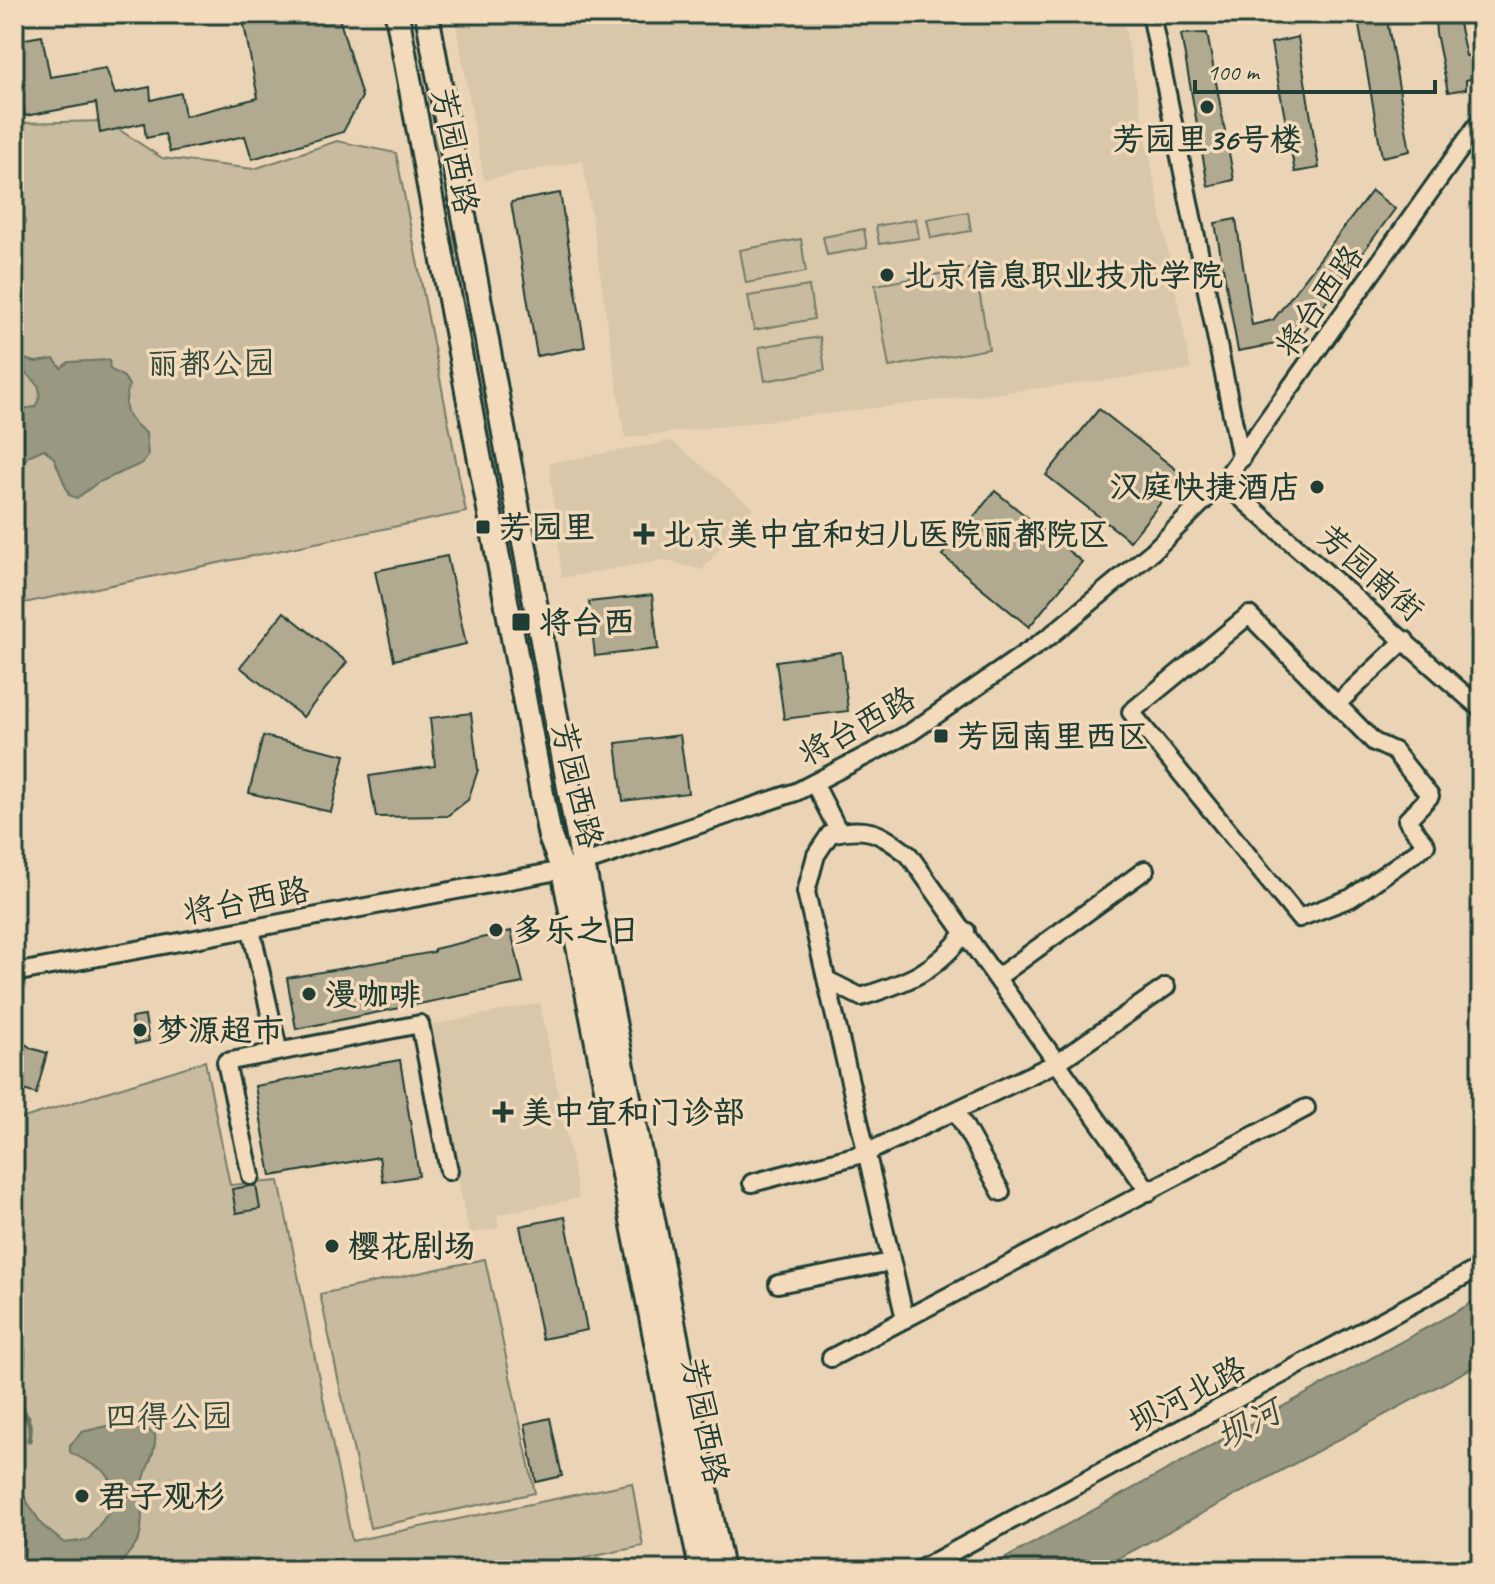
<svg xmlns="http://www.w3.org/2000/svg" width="1495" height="1584" font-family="Caveat,'LXGW WenKai TC',sans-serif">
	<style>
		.built { fill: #d9c7aa }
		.green { fill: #c8bb9f; stroke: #747c6a; stroke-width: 2 }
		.water { fill: #999882; stroke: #687463; stroke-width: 2 }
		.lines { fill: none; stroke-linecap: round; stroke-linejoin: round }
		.stream { stroke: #687463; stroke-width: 5 }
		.building { fill: #b1aa90; stroke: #1f3d34; stroke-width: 2 }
		.minor-casing { stroke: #1f3d34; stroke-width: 22 }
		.major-casing { stroke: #1f3d34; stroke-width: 28 }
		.minor { stroke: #f2daba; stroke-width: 16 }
		.major { stroke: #f2daba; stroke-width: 22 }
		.poi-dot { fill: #1f3d34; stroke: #f2daba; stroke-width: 3 }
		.labels { text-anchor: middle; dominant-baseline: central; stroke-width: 7; stroke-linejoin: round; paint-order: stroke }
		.poi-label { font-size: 32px; font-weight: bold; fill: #1f3d34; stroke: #f2daba; text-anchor: start }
		.street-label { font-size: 32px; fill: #1f3d34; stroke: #f2daba }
		.park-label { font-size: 32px; fill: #304a3f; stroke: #f2daba }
		.water-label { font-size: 34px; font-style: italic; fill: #374f44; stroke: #f2daba }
	</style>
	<rect width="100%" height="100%" fill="#ead4b5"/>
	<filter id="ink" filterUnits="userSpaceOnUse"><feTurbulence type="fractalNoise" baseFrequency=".0125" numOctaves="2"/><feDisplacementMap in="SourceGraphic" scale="16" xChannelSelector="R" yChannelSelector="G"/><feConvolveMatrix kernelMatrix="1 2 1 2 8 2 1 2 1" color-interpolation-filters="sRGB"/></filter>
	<g filter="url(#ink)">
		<g class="built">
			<polygon points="454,14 1122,14 1191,370 625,438 583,161 484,180"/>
			<polygon points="672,441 753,508 702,570 664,560 562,578 549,463"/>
			<polygon points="540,1003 579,1198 497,1215 499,1228 469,1234 428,1026"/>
		</g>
		<g class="green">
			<polygon points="14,104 17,123 106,121 162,158 254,169 337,141 396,153 466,512 14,605"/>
			<polygon points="968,212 971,231 931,238 927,219"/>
			<polygon points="916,219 919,238 879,244 876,226"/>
			<polygon points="864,229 867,248 827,255 823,237"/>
			<polygon points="801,239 806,272 746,283 740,250"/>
			<polygon points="975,268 989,349 889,367 875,285"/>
			<polygon points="809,286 814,319 754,330 748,296"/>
			<polygon points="820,337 825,370 765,381 759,347"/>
			<polygon points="205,1061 230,1185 279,1181 352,1541 632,1483 643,1546 566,1562 567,1570 14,1570 14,1121"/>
			<polygon points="485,1259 535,1493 370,1528 320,1294"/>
		</g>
		<g class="water">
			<path d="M20 358 36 362 54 359 61 368 69 362 109 360 110 369 124 377 129 385C122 410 125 417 146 433L148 456 143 463 97 483 77 498 69 495 54 458 44 449 28 456 14 478V410L35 407C48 385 32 379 17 366Z"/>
			<polygon points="1481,1298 1481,1363 1097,1570 984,1570"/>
			<path d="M124 1422 145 1428 155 1435C157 1452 146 1466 143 1483 139 1502 145 1520 139 1539 134 1550 122 1557 119 1570H14V1481L42 1525 64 1543 88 1540 108 1513 113 1483 104 1471 70 1452V1445L82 1432Z"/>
		</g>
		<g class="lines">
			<g class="stream">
				<path d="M14 1327C34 1356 17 1368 20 1397 21 1414 34 1421 29 1440"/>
				<polyline points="14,1419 28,1417"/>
			</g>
		</g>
		<g class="building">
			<polygon points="242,14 338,14 362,97 343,132 252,159 245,136 170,152 165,134 146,138 144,123 100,133 96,103 25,116 14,41 42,36 50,77 106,68 115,94 150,87 151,100 181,93 185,116 258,98"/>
			<polygon points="1357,14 1386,14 1410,151 1382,157"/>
			<polygon points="1441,14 1457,14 1466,56 1474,55 1481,76 1466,80 1466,89 1448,92 1436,33 1435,20"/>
			<polygon points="1207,33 1234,180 1208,186 1181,34"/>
			<polygon points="1298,37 1319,168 1295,172 1271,43"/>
			<polygon points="1372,191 1395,209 1298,340 1238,351 1215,223 1236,219 1252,325 1273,320"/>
			<polygon points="560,193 585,347 537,356 511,202"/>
			<polygon points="1099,409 1183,475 1130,541 1046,475"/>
			<polygon points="995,491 1082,562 1029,627 942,555"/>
			<polygon points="447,556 466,644 394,660 375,571"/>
			<polygon points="652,595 658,649 595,656 589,602"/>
			<polygon points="284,612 347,662 303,717 240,667"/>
			<polygon points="841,652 848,711 784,719 776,661"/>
			<polygon points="471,713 478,770 468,800 447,816 376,817 369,776 435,766 430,718"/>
			<polygon points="680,735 688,793 623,801 616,743"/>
			<polygon points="263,736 345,755 331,812 249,793"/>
			<polygon points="511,931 523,983 296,1029 287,978 434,952 434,949"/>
			<polygon points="145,1016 149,1041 135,1044 131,1018"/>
			<polygon points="14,1036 31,1048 47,1053 36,1094 14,1087"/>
			<polygon points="400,1060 419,1176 383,1182 379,1157 271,1176 255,1086"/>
			<polygon points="256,1185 260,1209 236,1213 232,1189"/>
			<polygon points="565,1217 587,1330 542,1339 520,1226"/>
			<polygon points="550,1418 562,1476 536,1482 525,1424"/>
		</g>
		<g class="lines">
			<g class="minor-casing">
				<g id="minor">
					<polyline points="1151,14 1241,459"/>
					<polyline points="1223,482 1481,709"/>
					<polygon points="1249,615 1374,742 1394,751 1430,796 1407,820 1426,845 1351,898 1299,918 1131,712"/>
					<polyline points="1337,704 1405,640"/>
					<polyline points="814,783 839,832"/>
					<polyline points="251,929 278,1049"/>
					<polyline points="14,973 563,870 796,792 910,733 1050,636 1153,551 1223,482 1481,120"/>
					<polyline points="998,977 1145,870"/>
					<path d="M829 981 861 997C908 982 936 972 966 931"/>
					<polyline points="956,1111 1001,1192"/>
					<polyline points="251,1176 226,1062 420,1024 449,1171"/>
					<polyline points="752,1183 866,1153 1058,1062 1166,987"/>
					<polyline points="778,1284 891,1262"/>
					<path d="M905 1319 806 892 816 855 830 834C868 825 879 832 909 855L1149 1192"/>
					<polyline points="831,1358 1306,1108"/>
					<polyline points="919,1570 1481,1267"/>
				</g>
			</g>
			<g class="major-casing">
				<g id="major">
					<polyline points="397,14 550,837 563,870 701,1570"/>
					<polyline points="427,14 583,864 722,1570"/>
				</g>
			</g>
			<use href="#minor" class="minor"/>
			<use href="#major" class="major"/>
		</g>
	</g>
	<g class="poi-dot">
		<circle cx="1207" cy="107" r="8"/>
		<circle cx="887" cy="275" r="8"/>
		<circle cx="1317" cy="487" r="8"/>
		<rect x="475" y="519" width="16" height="16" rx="4"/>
		<path d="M640 522h8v8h8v8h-8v8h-8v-8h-8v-8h8z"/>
		<rect x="511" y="612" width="20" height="20" rx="4"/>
		<rect x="933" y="728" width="16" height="16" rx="4"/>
		<circle cx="496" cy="930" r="8"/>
		<circle cx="309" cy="994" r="8"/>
		<circle cx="140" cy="1030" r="8"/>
		<path d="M499 1100h8v8h8v8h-8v8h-8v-8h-8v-8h8z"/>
		<circle cx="332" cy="1246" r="8"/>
		<circle cx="82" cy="1496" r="8"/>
	</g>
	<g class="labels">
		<g class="poi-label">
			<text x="1207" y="139" text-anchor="middle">芳园里36号楼</text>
			<text x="903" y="275">北京信息职业技术学院</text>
			<text x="1301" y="487" text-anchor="end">汉庭快捷酒店</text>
			<text x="499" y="527">芳园里</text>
			<text x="662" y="534">北京美中宜和妇儿医院丽都院区</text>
			<text x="539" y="622">将台西</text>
			<text x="957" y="736">芳园南里西区</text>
			<text x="512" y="930">多乐之日</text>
			<text x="325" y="994">漫咖啡</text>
			<text x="156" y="1030">梦源超市</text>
			<text x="521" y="1112">美中宜和门诊部</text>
			<text x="348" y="1246">樱花剧场</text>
			<text x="98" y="1496">君子观杉</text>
		</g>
		<g class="street-label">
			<text transform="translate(455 151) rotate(79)">芳园西路</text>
			<text transform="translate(1319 301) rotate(-55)">将台西路</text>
			<text transform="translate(1371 573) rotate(41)">芳园南街</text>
			<text transform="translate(857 726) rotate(-29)">将台西路</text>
			<text transform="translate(577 785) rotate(77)">芳园西路</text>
			<text transform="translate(246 901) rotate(-11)">将台西路</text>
			<text transform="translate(1187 1395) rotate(-28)">坝河北路</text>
			<text transform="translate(705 1421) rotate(79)">芳园西路</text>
		</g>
		<g class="park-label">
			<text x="211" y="363">丽都公园</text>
			<text x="169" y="1416">四得公园</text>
		</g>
		<g class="water-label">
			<text transform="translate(1248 1424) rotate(-28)">坝河</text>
		</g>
	</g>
	<rect width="1495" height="1584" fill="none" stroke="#f2daba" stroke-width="48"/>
	<rect x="24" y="24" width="1447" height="1536" fill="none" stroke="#1f3d34" stroke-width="3" filter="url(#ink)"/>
	<path d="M1195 80v12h240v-12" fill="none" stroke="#1f3d34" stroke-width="4"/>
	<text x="1207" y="80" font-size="24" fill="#1f3d34" stroke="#f2daba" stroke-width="6" paint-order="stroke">100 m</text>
</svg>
